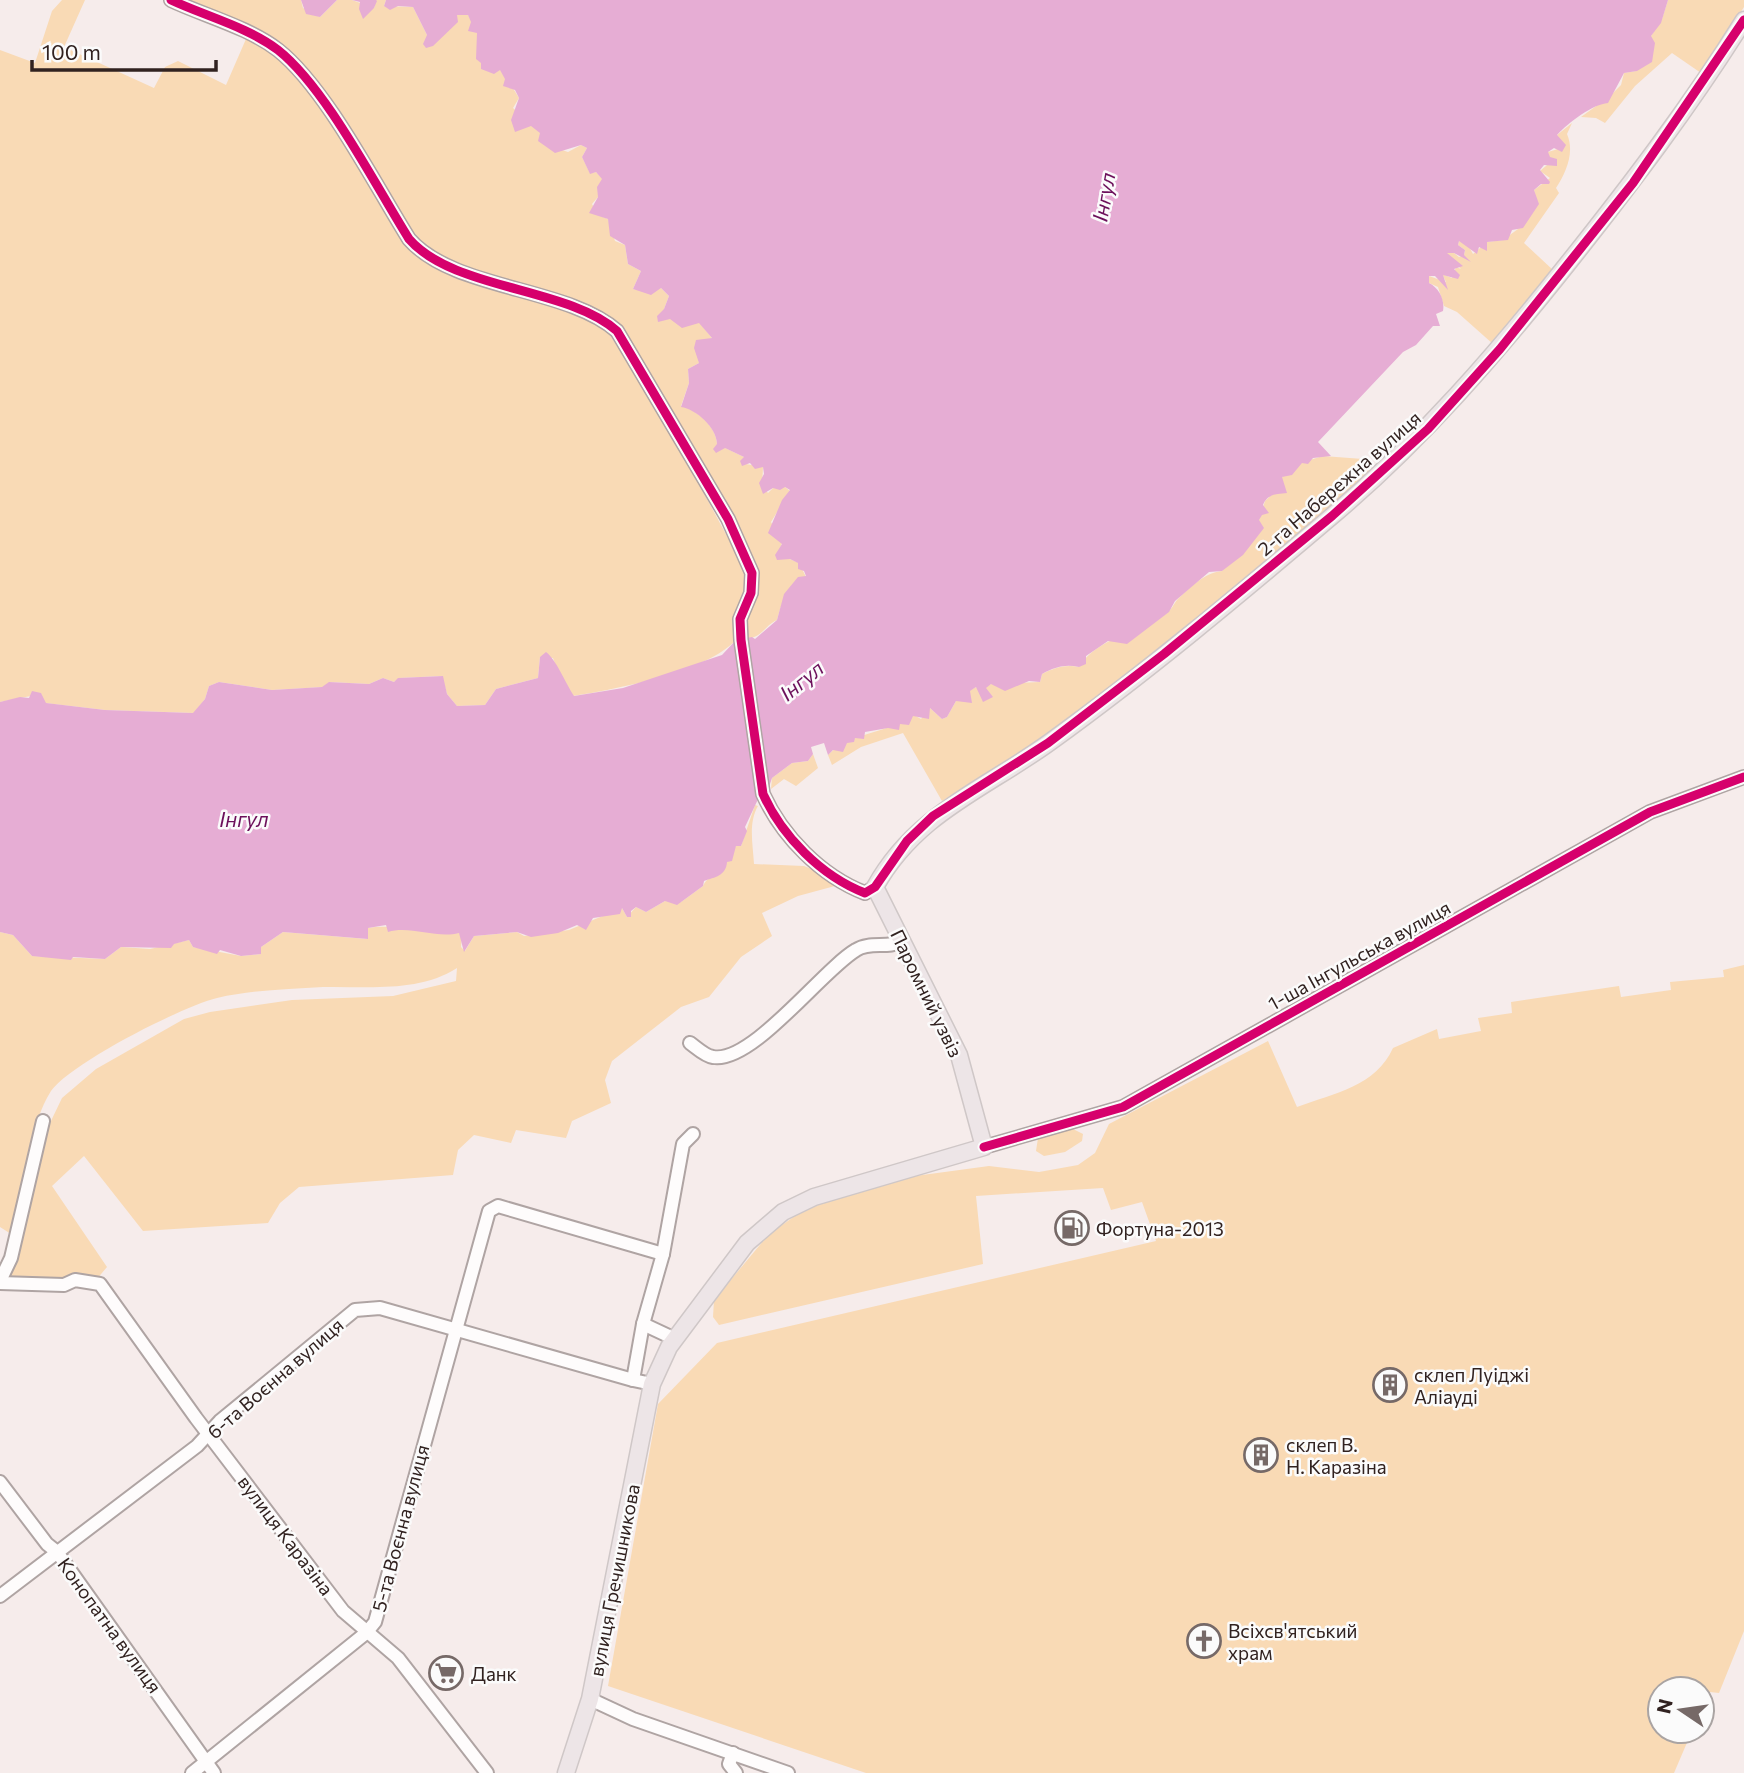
<svg xmlns="http://www.w3.org/2000/svg" width="1744" height="1773" font-family="Commissioner,sans-serif">
	<style>
		.green { fill: #f9dab5 }
		.water { fill: #e6add4 }
		.lines { fill: none; stroke-linecap: round; stroke-linejoin: round }
		.minor-casing { stroke: #afa4a3; stroke-width: 16 }
		.major-casing { stroke: #cfc7c7; stroke-width: 19 }
		.minor { stroke: #fefcfc; stroke-width: 12 }
		.major { stroke: #ede5e7; stroke-width: 16 }
		.cycleway-casing { stroke: #fbfbfb; stroke-width: 13 }
		.cycleway { stroke: #d6006c; stroke-width: 9 }
		.labels { text-anchor: middle; dominant-baseline: central; stroke-width: 5; stroke-linejoin: round; paint-order: stroke }
		.street-label { font-size: 19px; fill: #312220; stroke: #fbfbfb }
		.poi-label { font-size: 19px; fill: #312220; stroke: #fbfbfb; text-anchor: start }
		.water-label { font-size: 21px; font-style: italic; fill: #6c105b; stroke: #fbfbfb }
	</style>
	<rect width="100%" height="100%" fill="#f6eceb"/>
	<g class="green">
		<path d="M62 0H85L64 47 154 88 165 67 178 61 226 85 246 39 273 53 315 96 405 242 431 265 579 316 600 326 610 335 678 445 743 566 747 578 746 593C733 605 735 624 736 640 706 672 617 689 573 696L558 672 553 658 540 657 538 678 496 689 485 705 457 706 447 694 442 676 399 678 394 682 383 678 369 684 330 682 323 687 272 690 219 682 209 686 205 699 194 713 105 710 45 703 41 694 0 702V50L35 63 52 11Z"/>
		<path d="M184 0H301L303 8 320 17 337 0H352L374 8 376 0H386L384 6 413 7 427 35 456 15H468L519 98 513 108 559 149 568 152 581 145 587 148 582 157 590 173 596 172 603 179 598 197 592 204 598 215 608 219 615 241 625 245 628 264 641 271 633 289 645 291 661 288 669 296 664 309 670 319 700 323 712 338 703 341 698 353 699 363 688 369 689 383 681 406C697 409 717 428 717 444L744 457 746 464 763 467 762 486 768 493 773 488 785 487 790 491 771 522 782 543 778 554 799 563 806 577C787 587 783 599 777 620 763 627 762 638 745 639V620L755 573 686 440 617 321 449 262 425 249 412 236 301 68Z"/>
		<polygon points="1668,0 1744,0 1744,7 1701,73 1672,53 1635,86 1605,123 1596,118 1581,117 1610,96 1621,85 1624,73 1636,71 1644,65 1651,36 1662,19"/>
		<path d="M1572 123 1567 134C1575 152 1566 173 1556 188L1559 193 1524 243 1553 270 1493 344 1457 312 1444 306 1438 287 1429 283V276L1446 282 1442 274 1452 278 1456 267 1461 269 1446 253H1454L1459 257 1464 255 1465 250 1458 245 1459 241 1467 243 1473 254 1487 242 1503 240 1518 229 1536 201 1534 190 1550 178 1540 171 1553 160 1547 155 1548 152 1558 149 1557 135Z"/>
		<path d="M1323 456 1363 459 1373 468C1268 562 1161 653 1046 735 1013 758 977 779 942 801L903 733 861 747 832 765 828 755C852 731 887 734 914 715L921 719 930 708 942 719 947 717 956 701H963L969 691 976 687 979 690 991 684 1040 682 1042 674C1054 668 1065 664 1079 667 1098 636 1140 634 1167 613 1171 610 1174 604 1177 600 1190 587 1204 573 1222 571L1259 520 1265 501 1282 485V477L1303 462Z"/>
		<polygon points="813,754 818,768 796,786 784,779 771,789 772,778 792,763 808,761"/>
		<path d="M755 805 758 806C748 823 753 845 754 864L804 866 846 883 798 896 762 913 772 936 741 957 709 997 681 1007 612 1061 605 1080 611 1103 572 1121 566 1138 516 1130 511 1143 474 1135 458 1150 453 1175 299 1187 280 1203 268 1223 143 1231 84 1156 52 1186 107 1267 96 1280 62 1282 7 1278 18 1259 50 1123 62 1098 96 1069 184 1019 210 1012 292 1000 393 996 456 981 457 968C418 993 368 986 323 987 288 989 252 990 217 998 183 1006 71 1063 51 1091 30 1123 20 1195 11 1234L0 1227V932L13 935 32 956 105 959 121 947 150 949 189 940 193 947 241 956 261 954V947L283 932 367 939 368 928C398 923 428 936 459 933L462 936 461 947 465 951 474 936 517 932 524 936 569 930 622 908 627 917 636 907 646 912 665 901 681 902 703 886C705 880 729 858 736 846H741Z"/>
		<path d="M1744 965V1631L1719 1693 1710 1692 1702 1710V1689H1660V1731H1692L1674 1773H866L608 1686 658 1404 717 1343 1156 1241 1142 1202 1111 1210 1103 1188 976 1196 983 1264 719 1325 713 1317 714 1300 769 1234 795 1216 829 1200 915 1176 989 1166 1039 1172 1078 1165 1095 1153 1109 1124 1268 1041 1297 1107C1335 1093 1376 1086 1393 1048L1437 1029 1439 1039 1481 1031 1478 1018 1512 1013 1511 1002 1619 986 1621 997 1671 990 1670 982 1724 977 1723 970Z"/>
		<polygon points="1073,1129 1083,1134 1082,1141 1065,1152 1044,1156 1036,1151 1038,1138"/>
	</g>
	<g class="water">
		<polygon points="301,0 337,0 320,17 306,14"/>
		<polygon points="352,0 376,0 377,1 374,8 363,19 359,9 360,2"/>
		<path d="M386 0H1668L1661 23 1651 36 1655 43 1652 62 1637 71 1624 73 1608 103C1593 104 1569 122 1557 135L1566 145 1562 152 1554 148 1548 152 1550 157 1557 159V166L1544 165 1540 170 1550 182 1549 184H1541L1534 190 1539 204 1523 228 1512 230 1508 240 1487 242V251L1479 247 1477 254 1459 241 1458 245 1465 250 1464 255 1471 262 1454 253H1447L1463 266 1454 269 1460 275 1458 279 1443 275 1448 290 1435 276H1429V283C1439 288 1445 300 1443 311L1436 314 1440 326H1433L1416 345 1403 352 1318 442 1331 456 1313 458 1308 464 1302 463 1292 475 1282 477 1287 493C1276 494 1267 494 1263 505L1269 513 1262 515 1259 520 1264 528 1243 555 1222 571 1209 572 1175 601 1169 612 1127 644 1108 641 1086 656V664L1079 667C1065 664 1055 667 1042 674L1040 682 1029 681 1005 691 991 684 986 688 993 697 983 702 976 687 970 691 972 703 956 701 947 717 942 719 930 708 929 719 913 716 909 725 900 724 899 730 888 728 865 732 864 739 855 738 854 742 847 743 843 752 833 750 828 755 824 743 811 747 813 754 808 761 792 763 772 778 767 793 760 795 745 827 747 831 741 846H736L732 861 727 862C726 876 715 877 704 881L703 886 677 905 665 901 646 912 636 907 631 911V917H627L622 908 620 914 593 918 586 930 577 925 558 933 531 937 517 932 474 936 464 952 459 933C436 939 410 925 388 932L386 925 368 928V939L283 932 261 947V954L241 956 220 950 217 954 193 947 189 940 174 944 171 948 121 947 105 959 73 957 71 960 32 956 13 935 0 932V702L20 697 29 698 32 691 41 693 46 703 105 710 193 713 205 699 209 686 219 682 272 690 322 687 329 682 369 684 383 678 394 682 398 678 443 676 447 694 457 706 485 705 496 689 538 678 540 657 546 652C556 659 566 684 574 696L623 688 722 655 736 640 752 637 755 639 777 620 784 594 798 577 806 576 804 571 798 569V563L790 559 777 560 775 555 782 544 768 533 782 500 790 490 785 487 780 490 773 488 763 494 759 483 764 474 763 467 755 469 750 463 742 466 740 461 744 457 725 448 716 453 713 449 717 444C717 428 696 409 681 407L689 383 688 369 699 363 694 348 696 340 712 338 699 323 682 328 670 319 658 322 657 316 664 309 669 296 661 288 651 295 633 289 641 271 628 264 625 245 610 236 608 219 589 213 598 197 597 187 602 179 596 172 590 174 582 157 587 148 581 145 555 153 538 141 540 133 531 126 515 132 511 120 519 98 515 90 503 86 505 79 500 70 494 74 481 69V63L476 59 477 33 468 31 471 22 468 15H457L458 22 433 46 426 48 423 44 427 35 413 7 398 6 390 10 384 6Z"/>
	</g>
	<g class="lines">
		<g class="minor-casing">
			<g id="minor">
				<path d="M171 0C205 16 248 27 278 50 326 88 375 185 409 239 453 290 568 287 617 331L728 519 752 573 751 593 740 619 741 640 763 794C782 836 821 876 865 893L875 887"/>
				<path d="M690 1043C697 1048 705 1056 713 1057 752 1064 822 970 856 950 870 941 888 949 902 941"/>
				<polyline points="984,1147 1123,1107 1650,812 1744,777"/>
				<polyline points="0,1281 11,1258 43,1121"/>
				<polyline points="0,1283 64,1285 75,1280 100,1284 196,1418 343,1611 398,1658 487,1773"/>
				<polyline points="643,1324 675,1339"/>
				<polyline points="652,1384 633,1380 643,1324 663,1254 683,1144 693,1134"/>
				<polyline points="0,1482 47,1544 57,1552 214,1773"/>
				<polyline points="0,1596 197,1446 220,1421 355,1310 380,1308 633,1380"/>
				<polyline points="590,1699 633,1719 788,1773"/>
				<polyline points="733,1753 729,1764 736,1773"/>
				<polyline points="192,1773 366,1633 375,1622 489,1211 498,1206 663,1254"/>
			</g>
		</g>
		<g class="major-casing">
			<path id="major" d="M566 1773 590 1699 652 1384 669 1347 747 1243 783 1212 814 1197 984 1147 959 1055 875 887C916 813 985 789 1050 742 1147 672 1240 594 1332 516 1422 440 1496 354 1569 262 1631 184 1691 105 1744 20"/>
		</g>
		<use href="#minor" class="minor"/>
		<use href="#major" class="major"/>
		<g class="cycleway-casing">
			<g id="cycleway">
				<path d="M171 0C205 16 248 27 278 50 326 88 375 185 409 239 453 290 568 287 617 331L728 519 752 573 751 593 740 619 741 640 763 794C782 836 821 876 865 893L875 887 907 841 933 816 1048 743 1164 654 1332 516 1428 429 1500 349 1633 183 1744 20"/>
				<polyline points="984,1147 1123,1107 1650,812 1744,777"/>
			</g>
		</g>
		<use href="#cycleway" class="cycleway"/>
	</g>
	<defs>
		<g id="fuel-ring" transform="scale(1.75)"><circle r="9.5" fill="#fbfbfb" stroke="#766967" stroke-width="1.5"/><path d="M-5.5-6h7V0h2V4h1.3V-2.5L3-4.5l.8-.8L6-3V5H2.5V1h-1V6h-7ZM-4.2-4.7v3.2H.2V-4.7Z" fill="#766967"/></g>
		<g id="building-ring" transform="scale(1.75)"><circle r="9.5" fill="#fbfbfb" stroke="#766967" stroke-width="1.5"/><path d="M-4-6H4V6H1V3H-1V6H-4ZM-2.5-4.3h1.7v1.8h-1.7ZM.8-4.3h1.7v1.8H.8ZM-2.5-1h1.7V.8h-1.7ZM.8-1h1.7V.8H.8Z" fill="#766967"/></g>
		<g id="church-ring" transform="scale(1.75)"><circle r="9.5" fill="#fbfbfb" stroke="#766967" stroke-width="1.5"/><path d="M-1.2-6h2.4v3.5h3.3v2.4h-3.3V6h-2.4V-.1h-3.3v-2.4h3.3Z" fill="#766967"/></g>
		<g id="supermarket-ring" transform="scale(1.75)"><circle r="9.5" fill="#fbfbfb" stroke="#766967" stroke-width="1.5"/><path d="M-6-5.5h2.5l.6 2H6L4.5 2H-2.5L-4.4-4H-6ZM-1.5 3.2a1.3 1.3 0 1 0 .1 0ZM3 3.2a1.3 1.3 0 1 0 .1 0Z" fill="#766967"/></g>
	</defs>
	<g fill-rule="evenodd">
		<use href="#fuel-ring" x="1072" y="1228"/>
		<use href="#building-ring" x="1390" y="1385"/>
		<use href="#building-ring" x="1261" y="1455"/>
		<use href="#church-ring" x="1204" y="1641"/>
		<use href="#supermarket-ring" x="446" y="1673"/>
	</g>
	<g class="labels">
		<g class="street-label">
			<text transform="translate(1339 483) rotate(-41)">2-га Набережна вулиця</text>
			<text transform="translate(1359 955) rotate(-29)">1-ша Інгульська вулиця</text>
			<text transform="translate(927 993) rotate(64)">Паромний узвіз</text>
			<text transform="translate(275 1378) rotate(-41)">6-та Воєнна вулиця</text>
			<text transform="translate(400 1528) rotate(-75)">5-та Воєнна вулиця</text>
			<text transform="translate(286 1535) rotate(53)">вулиця Каразіна</text>
			<text transform="translate(614 1580) rotate(-79)">вулиця Гречишникова</text>
			<text transform="translate(110 1625) rotate(54)">Конопатна вулиця</text>
		</g>
		<g class="poi-label">
			<text x="1096" y="1228">Фортуна-2013</text>
			<text x="1414" y="1374">склеп Луіджі<tspan x="1414" dy="22">Аліауді</tspan></text>
			<text x="1286" y="1444">склеп В.<tspan x="1286" dy="22">Н. Каразіна</tspan></text>
			<text x="1228" y="1630">Всіхсв'ятський<tspan x="1228" dy="22">храм</tspan></text>
			<text x="471" y="1673">Данк</text>
		</g>
		<g class="water-label">
			<text transform="translate(1103 197) rotate(-80)">Інгул</text>
			<text transform="translate(801 680) rotate(-39)">Інгул</text>
			<text x="244" y="818">Інгул</text>
		</g>
	</g>
	<g transform="translate(1681 1710) rotate(283)"><circle r="33" fill="#fbfbfb" stroke="#aaa4a3" stroke-width="2"/>
	<path d="M0-5L12 26L0 18L-12 26Z" fill="#766967"/>
	<text y="-10" font-size="19" font-weight="bold" text-anchor="middle" fill="#312220">N</text>
	</g>
	<path d="M32 60v10h184v-10" fill="none" stroke="#312220" stroke-width="3.5"/>
	<text x="42" y="60" font-size="21" fill="#312220" stroke="#fbfbfb" stroke-width="5" paint-order="stroke">100 m</text>
</svg>
